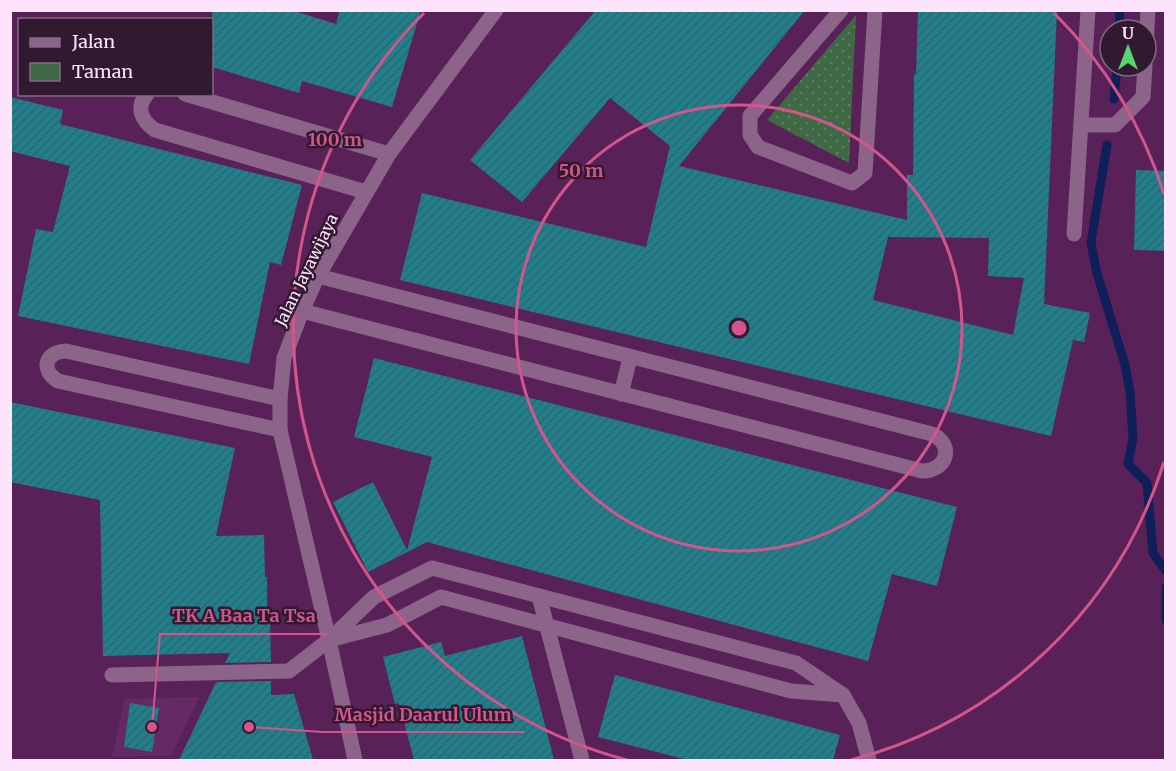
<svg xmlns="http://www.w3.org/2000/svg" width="1176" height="771" font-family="Merriweather,serif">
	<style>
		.built { fill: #652965 }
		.green { fill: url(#green-dots) }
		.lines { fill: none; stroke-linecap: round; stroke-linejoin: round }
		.stream { stroke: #101e59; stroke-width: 9 }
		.building { fill: url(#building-hatch); fill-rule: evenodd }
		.minor { stroke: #8c648a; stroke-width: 15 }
		.ring { fill: none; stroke: #d4558b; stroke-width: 3 }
		.labels { text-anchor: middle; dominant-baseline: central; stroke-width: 5; stroke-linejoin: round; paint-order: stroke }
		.street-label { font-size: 16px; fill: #fee3fc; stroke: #311930 }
		.centre { fill: #d4558b; stroke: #311930; stroke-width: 3 }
		.ring-label { font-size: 18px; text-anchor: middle; font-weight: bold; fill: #d4558b; stroke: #311930; stroke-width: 5; stroke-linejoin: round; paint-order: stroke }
		.leader { fill: none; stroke: #d4558b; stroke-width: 2 }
		.callout-dot { fill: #d4558b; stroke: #311930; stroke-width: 2 }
		.callout-label { font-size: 18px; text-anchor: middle; font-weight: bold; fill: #d4558b; stroke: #311930; stroke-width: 5; stroke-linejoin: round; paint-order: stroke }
	</style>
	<defs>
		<pattern id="green-dots" width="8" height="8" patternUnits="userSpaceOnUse" patternTransform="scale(1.5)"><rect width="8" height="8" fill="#3f6945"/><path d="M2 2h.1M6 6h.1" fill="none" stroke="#5c7e61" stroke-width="1.8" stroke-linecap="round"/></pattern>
		<pattern id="building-hatch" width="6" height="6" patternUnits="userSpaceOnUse" patternTransform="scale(1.5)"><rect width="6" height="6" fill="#1f7f8b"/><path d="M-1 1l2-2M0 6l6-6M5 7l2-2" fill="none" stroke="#33646f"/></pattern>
	</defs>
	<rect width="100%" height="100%" fill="#582258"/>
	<polygon class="built" points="199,697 172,755 112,757 125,699"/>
	<polygon class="green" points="856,15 849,163 767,120"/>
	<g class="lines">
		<g class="stream">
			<polyline points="1119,30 1120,10"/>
			<polyline points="1114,99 1117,66"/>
			<polyline points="1107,145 1091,242 1096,270 1125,365 1130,392 1133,438 1128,464 1147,483 1153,553 1166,571"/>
			<polyline points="1166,587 1166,620"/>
		</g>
	</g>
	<g class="building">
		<polygon points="212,10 291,10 336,24 340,10 421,10 392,107 302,81 299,93 212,67"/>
		<path d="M596 10H805L679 166 907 220V175H913L914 74H916L918 10H1057L1044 304 1090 313 1084 342 1073 340 1051 436 400 280 422 193 646 247 670 146 610 98 522 202 470 160ZM888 237 989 238 988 276 1024 278 1013 335 873 300Z"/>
		<polygon points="10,97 63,110 60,124 302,185 281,265 270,262 249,364 18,316 36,229 53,232 70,166 10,151"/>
		<polygon points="1136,170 1166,171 1166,251 1134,250"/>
		<polygon points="374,358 957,507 937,586 892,574 868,661 427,542 368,572 333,502 373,482 407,550 432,457 354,437"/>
		<polygon points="10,402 235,448 216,536 264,535 265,577 267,577 267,623 270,623 271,662 225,663 230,653 103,656 100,500 10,482"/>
		<polygon points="522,636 554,760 414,760 399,703 395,704 383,657 441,642 445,656"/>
		<polygon points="615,675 840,735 833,760 688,760 598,737"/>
		<polygon points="271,681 271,695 294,694 313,760 179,760 216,682"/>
		<polygon points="130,703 159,708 152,752 124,747"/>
	</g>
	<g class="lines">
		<g class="minor">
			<polyline points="841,10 750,116 750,135 758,147 852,183 865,173 875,10"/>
			<polyline points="1146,47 1148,10"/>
			<path d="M147 94C135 108 142 121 155 130L366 192"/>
			<polyline points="185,94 389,154"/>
			<polyline points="1081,125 1115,125 1143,97 1145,66"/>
			<polyline points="1074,234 1088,10"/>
			<path d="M302 311 922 471C947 471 955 445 932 434L318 276"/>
			<polyline points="621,394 630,358"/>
			<path d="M280 399 66 351C45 352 40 370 58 381L280 430"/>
			<polygon points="432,568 796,663 843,695 791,691 441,597 387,625 329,640 374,597"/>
			<polyline points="539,596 582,760"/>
			<polyline points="112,675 289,671 329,640"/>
			<polyline points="843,695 859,723 869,760"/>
			<polyline points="355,760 329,640 280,430 280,399 284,358 302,311 318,276 389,154 496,10"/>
		</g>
	</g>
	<g class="ring">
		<circle cx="739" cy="328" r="223"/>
		<path d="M1164 462A446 446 0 0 1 851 760M627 760A446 446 0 0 1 424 13M1054 13A446 446 0 0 1 1164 194"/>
	</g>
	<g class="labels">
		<g class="street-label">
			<text transform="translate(306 270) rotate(-64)">Jalan Jayawijaya</text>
		</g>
	</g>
	<circle cx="739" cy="328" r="9" class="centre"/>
	<g class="ring-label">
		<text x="335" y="146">100 m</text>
		<text x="581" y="177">50 m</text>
	</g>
	<path class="leader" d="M152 727L160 634H327M249 727L323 732H524"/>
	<g class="callout-dot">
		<circle cx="152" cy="727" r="6"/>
		<circle cx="249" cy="727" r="6"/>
	</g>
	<g class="callout-label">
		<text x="244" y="622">TK A Baa Ta Tsa</text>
		<text x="423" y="721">Masjid Daarul Ulum</text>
	</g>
	<rect width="1176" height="771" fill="none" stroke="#fee3fc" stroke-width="24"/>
	<rect x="18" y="18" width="195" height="78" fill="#311930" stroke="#836a82" stroke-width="1.5"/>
	<rect x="30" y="38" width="30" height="9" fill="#8c648a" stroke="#836a82" stroke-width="1.5"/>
	<text x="72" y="48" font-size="18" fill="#fee3fc">Jalan</text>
	<rect x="30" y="63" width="30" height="18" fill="#3f6945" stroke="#836a82" stroke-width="1.5"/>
	<text x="72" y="78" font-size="18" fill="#fee3fc">Taman</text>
	<g transform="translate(1128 48)"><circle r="28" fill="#311930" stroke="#836a82" stroke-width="1.5"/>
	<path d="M0-4.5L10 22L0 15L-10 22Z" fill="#57d570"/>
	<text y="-9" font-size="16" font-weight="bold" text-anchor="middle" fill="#fee3fc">U</text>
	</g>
</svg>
